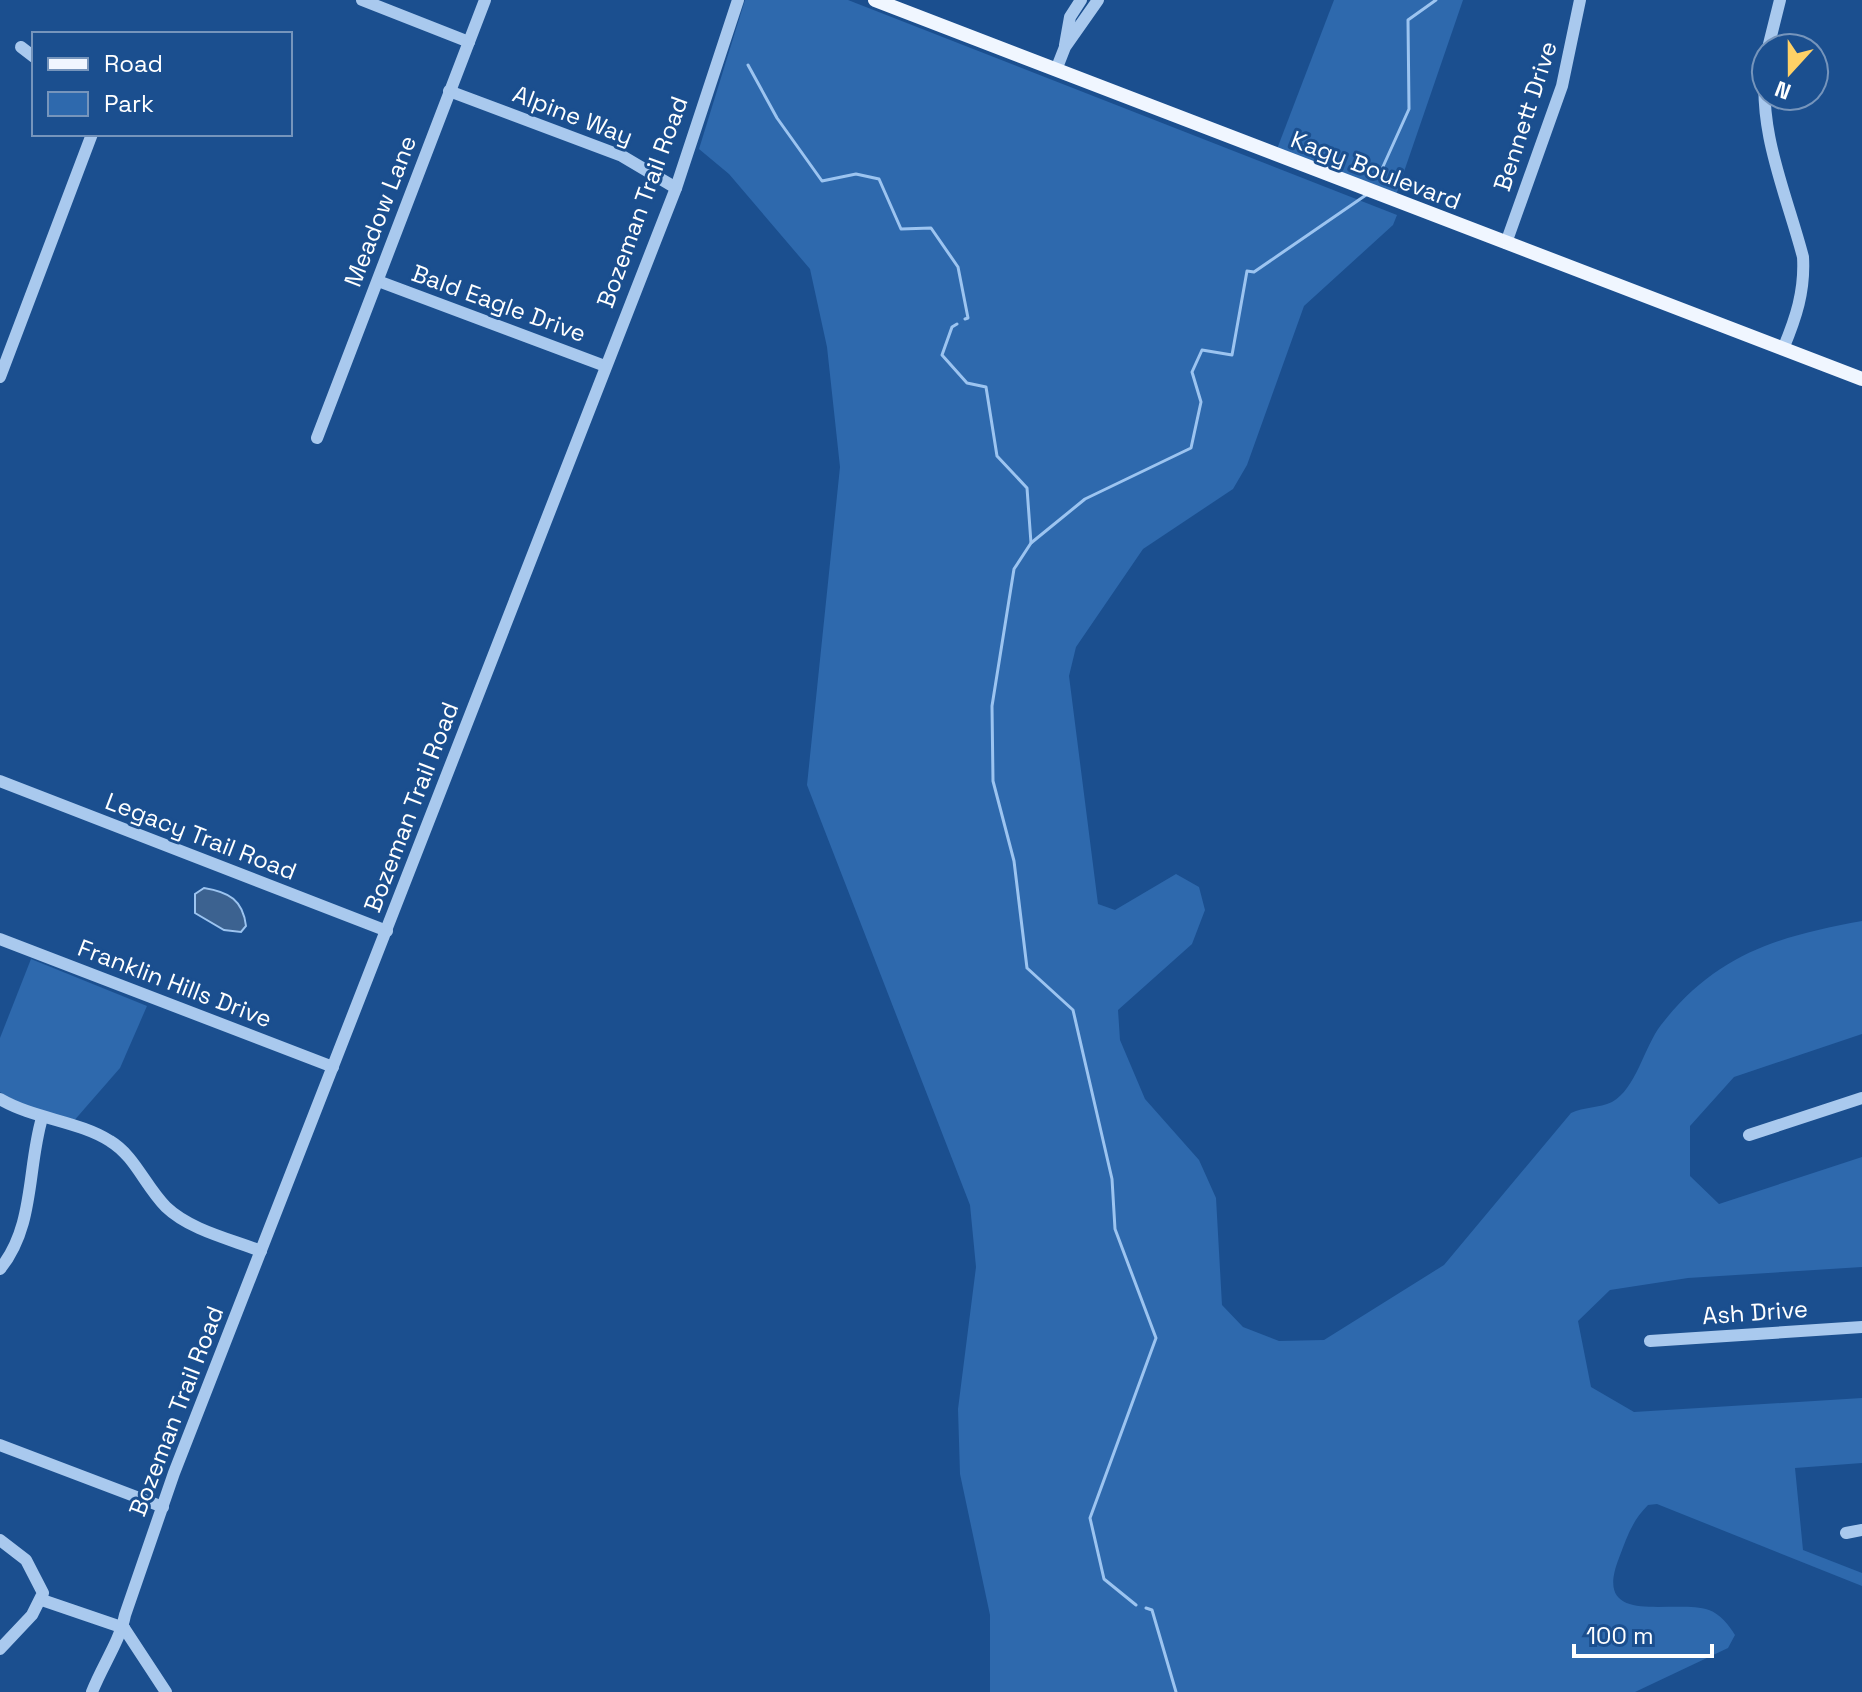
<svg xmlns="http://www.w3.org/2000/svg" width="1862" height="1692" font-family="'Space Grotesk',sans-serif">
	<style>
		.green { fill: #2e69ad }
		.water { fill: #3c6290; stroke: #9cc4f0; stroke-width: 2 }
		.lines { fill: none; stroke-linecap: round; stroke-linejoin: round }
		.stream { stroke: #9cc4f0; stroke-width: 3 }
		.minor { stroke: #a9c9ee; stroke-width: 12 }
		.major { stroke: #f0f6ff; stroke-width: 14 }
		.labels { text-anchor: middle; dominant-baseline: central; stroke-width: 6; stroke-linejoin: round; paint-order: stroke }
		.street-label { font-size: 24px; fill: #fff; stroke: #1b4f8f }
	</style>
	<rect width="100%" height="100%" fill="#1b4f8f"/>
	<g class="green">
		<path d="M745 0H848L1397 215 1393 225 1304 306 1247 465 1233 489 1143 549 1076 647 1069 676 1098 904 1115 910 1176 874 1199 887 1205 910 1192 944 1118 1010 1120 1040 1145 1099 1199 1160 1216 1198 1222 1305 1243 1327 1279 1341 1324 1340 1444 1265 1571 1113C1584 1107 1599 1108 1612 1102 1636 1089 1644 1047 1661 1025 1716 954 1779 936 1862 921V1034L1734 1077 1690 1126V1176L1719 1204 1862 1157V1267L1688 1278 1610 1290 1578 1321 1591 1387 1634 1412 1862 1398V1463L1795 1468 1803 1550 1862 1573V1586L1657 1504 1648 1505C1632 1521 1627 1537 1619 1558 1591 1629 1672 1598 1709 1610 1720 1614 1729 1625 1735 1635L1728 1648 1635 1692H990V1615L960 1474 958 1409 976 1267 970 1205 807 785 840 467 827 347 810 269 729 174 699 149Z"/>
		<polygon points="1334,0 1463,0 1396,195 1277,149"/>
		<polygon points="31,959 147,1006 120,1068 72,1123 24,1106 0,1092 0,1038"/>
	</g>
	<path class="water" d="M204 888C229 892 243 900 246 926L241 932 224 930 195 913V894Z"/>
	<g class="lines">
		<g class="stream">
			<polyline points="748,65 777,118 822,181 856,174 879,179 901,229 931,228 958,267 968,318 965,319"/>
			<polyline points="1381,171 1409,109 1408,20 1436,0"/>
			<polyline points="957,324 952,327 942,355 967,383 986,387 997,456 1027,488 1031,543"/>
			<polyline points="1136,1605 1104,1579 1090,1518 1156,1338 1115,1229 1112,1179 1073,1010 1027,968 1014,861 993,781 992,706 1014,569 1031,543 1085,499 1191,448 1201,402 1192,372 1202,350 1232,355 1247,271 1254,272 1366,195"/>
			<polyline points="1146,1608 1152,1610 1176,1692"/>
		</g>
		<g class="minor">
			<polyline points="362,0 469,42"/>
			<polyline points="1065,45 1070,17 1081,0"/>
			<polyline points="21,47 34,57"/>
			<polyline points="1768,48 1780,0"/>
			<path d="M1766 62C1757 131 1786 192 1803 257 1805 291 1796 318 1783 349"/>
			<polyline points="1056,70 1065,47 1098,0"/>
			<polyline points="449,91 622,156 676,188"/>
			<polyline points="1506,243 1562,86 1580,0"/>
			<polyline points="378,281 605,366"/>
			<polyline points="0,377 92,134"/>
			<polyline points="317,438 485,0"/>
			<polyline points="0,781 387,931"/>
			<polyline points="0,939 333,1067"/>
			<path d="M0 1099C34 1119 79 1121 110 1141 135 1156 145 1186 166 1207 190 1230 230 1239 261 1251"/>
			<polyline points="1749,1135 1862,1098"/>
			<path d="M0 1269C35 1226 27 1169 42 1118"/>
			<polyline points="1650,1341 1862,1327"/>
			<polyline points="0,1445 163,1507"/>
			<polyline points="1846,1533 1862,1530"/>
			<polyline points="0,1540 26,1560 43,1593 32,1615 0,1649"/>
			<polyline points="42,1600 124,1628"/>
			<polyline points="124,1628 166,1692"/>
			<path d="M92 1692C102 1666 120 1641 125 1615L174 1473 676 188 738 0"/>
		</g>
		<polyline class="major" points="875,0 1862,379"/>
	</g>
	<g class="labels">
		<g class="street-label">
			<text transform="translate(573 115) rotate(21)">Alpine Way</text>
			<text transform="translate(1525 116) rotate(-72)">Bennett Drive</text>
			<text transform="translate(1376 170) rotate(21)">Kagy Boulevard</text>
			<text transform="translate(642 202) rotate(-70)">Bozeman Trail Road</text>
			<text transform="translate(380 211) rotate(-69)">Meadow Lane</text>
			<text transform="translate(499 303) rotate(20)">Bald Eagle Drive</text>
			<text transform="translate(411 807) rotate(-69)">Bozeman Trail Road</text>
			<text transform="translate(201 836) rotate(21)">Legacy Trail Road</text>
			<text transform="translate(175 983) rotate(21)">Franklin Hills Drive</text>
			<text transform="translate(1755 1312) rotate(-4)">Ash Drive</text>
			<text transform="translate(176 1411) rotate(-69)">Bozeman Trail Road</text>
		</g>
	</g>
	<rect x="32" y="32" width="260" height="104" fill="#1b4f8f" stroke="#7695bc" stroke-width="2"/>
	<rect x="48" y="58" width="40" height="12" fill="#f0f6ff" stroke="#7695bc" stroke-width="2"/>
	<text x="104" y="72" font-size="24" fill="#ffffff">Road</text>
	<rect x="48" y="92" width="40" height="24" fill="#2e69ad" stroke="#7695bc" stroke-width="2"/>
	<text x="104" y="112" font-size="24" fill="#ffffff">Park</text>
	<g transform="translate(1790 72) rotate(201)"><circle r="38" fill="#1b4f8f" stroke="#7695bc" stroke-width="2"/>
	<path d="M0-6L14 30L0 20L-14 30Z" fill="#ffd166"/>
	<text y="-12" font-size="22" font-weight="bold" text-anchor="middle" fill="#ffffff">N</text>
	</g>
	<path d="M1574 1644v12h138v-12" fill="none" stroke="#ffffff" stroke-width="4"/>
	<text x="1586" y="1644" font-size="24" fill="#ffffff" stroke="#1b4f8f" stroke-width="6" paint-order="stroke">100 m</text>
</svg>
